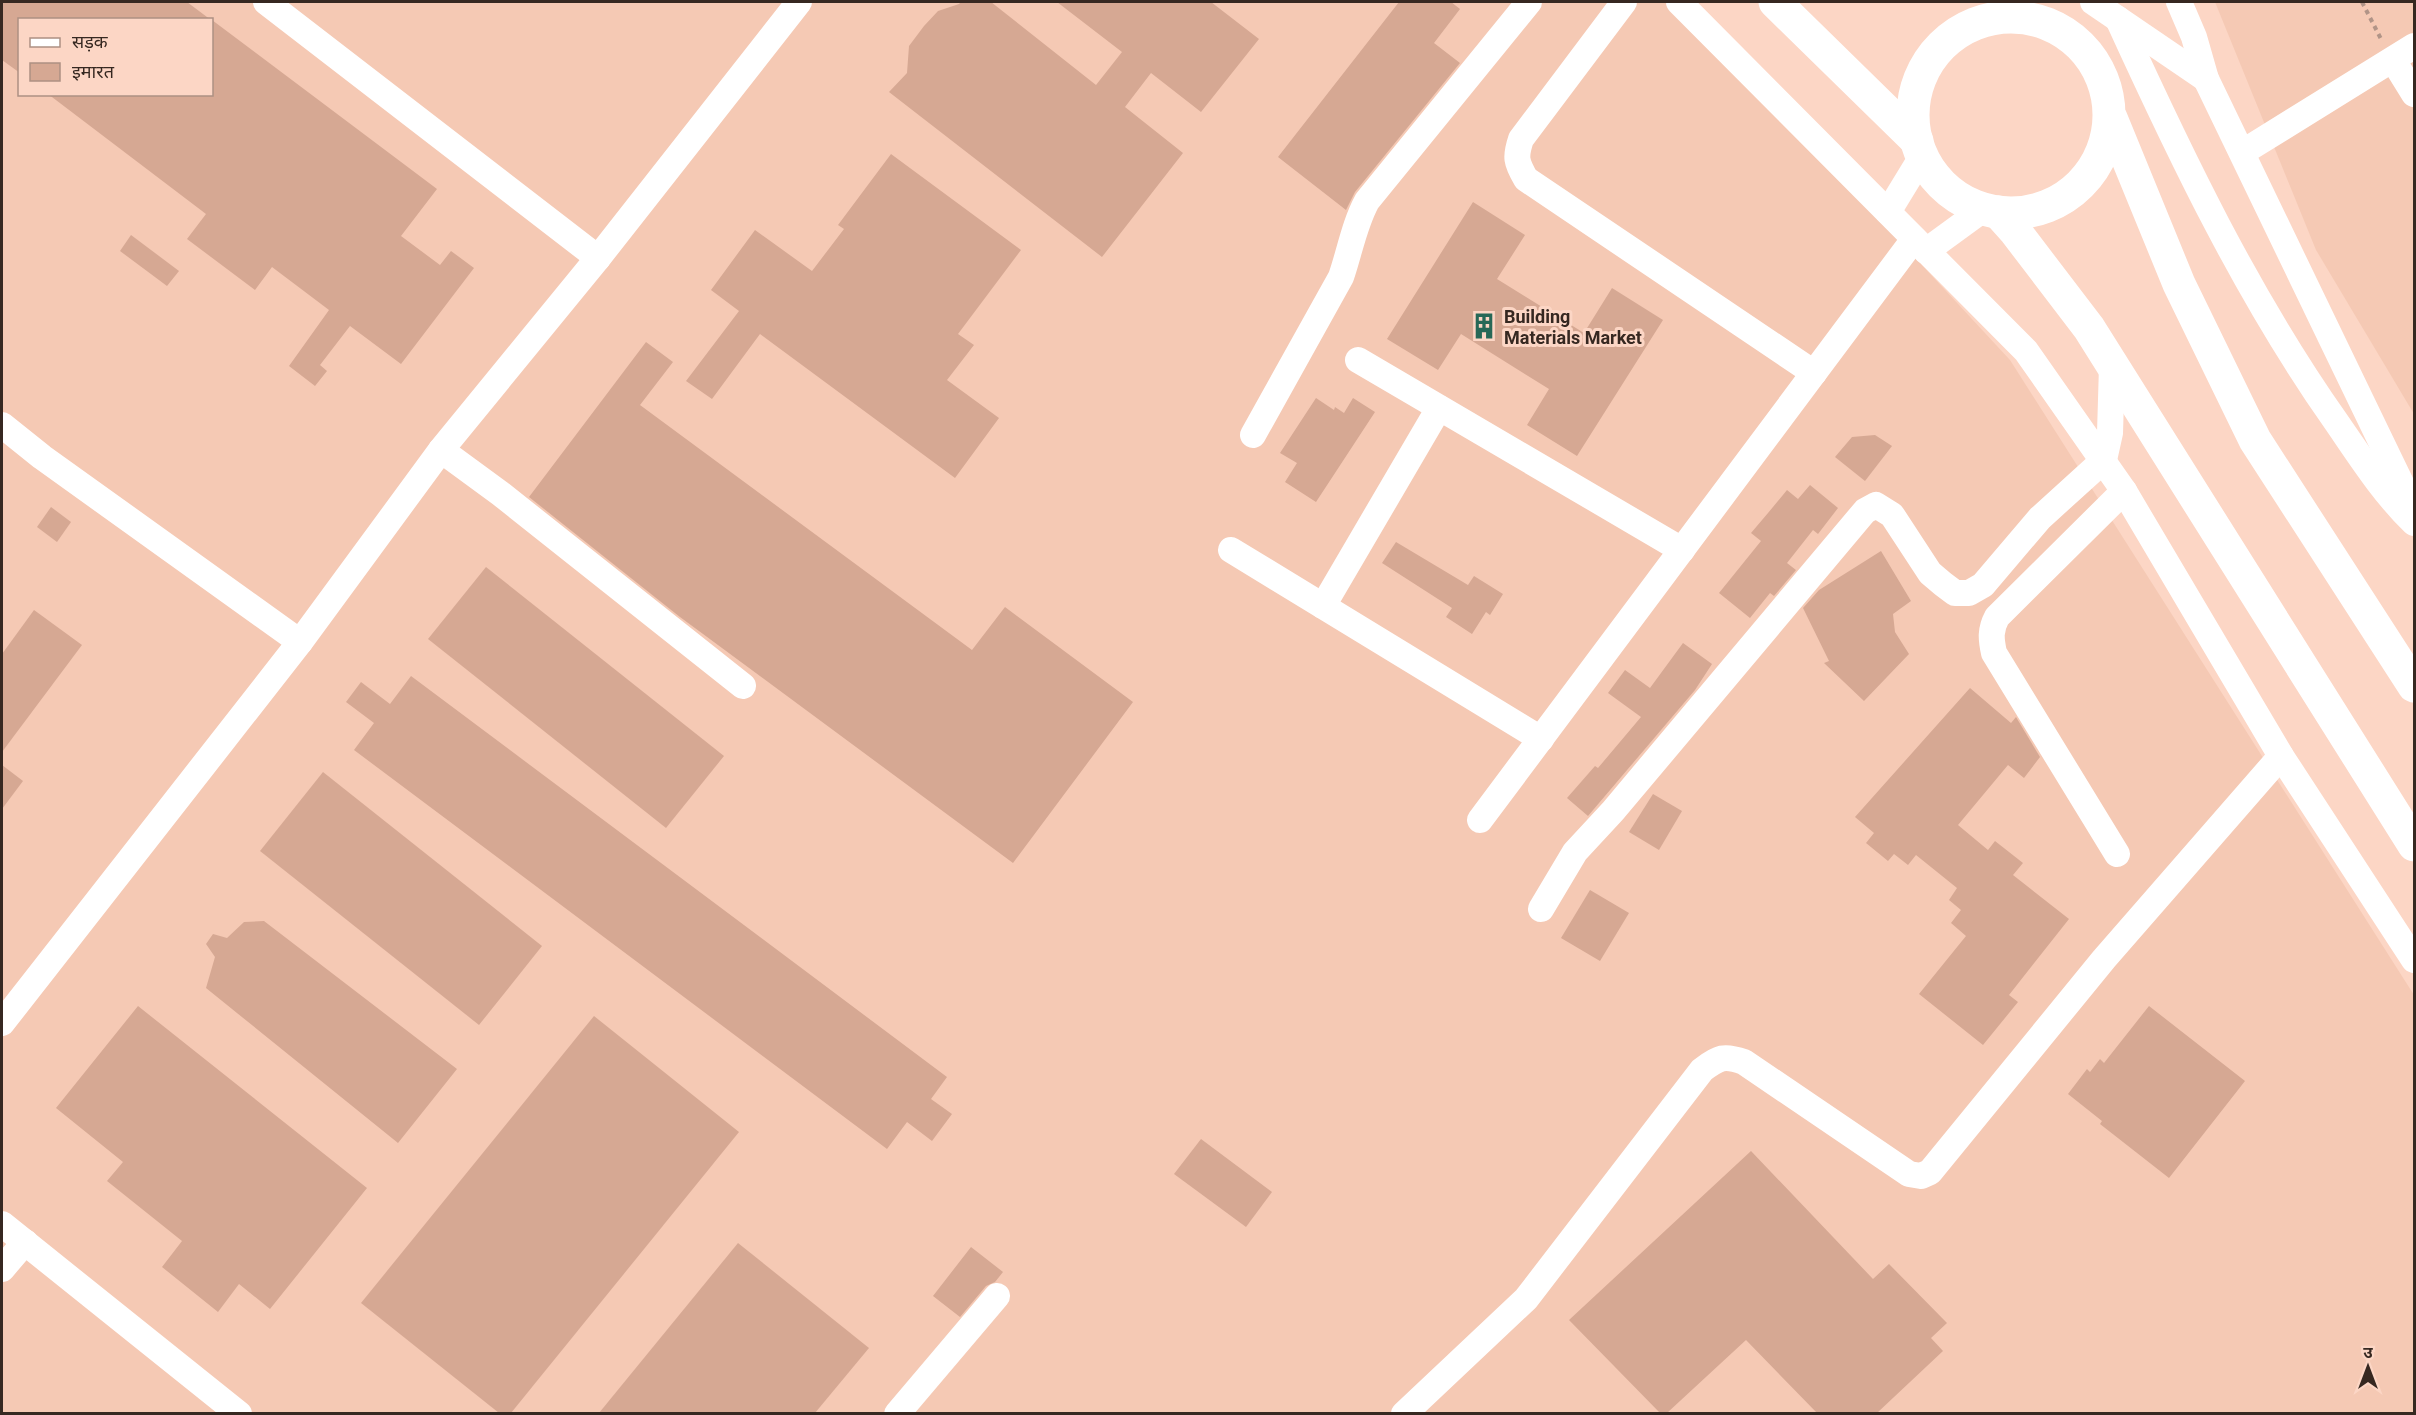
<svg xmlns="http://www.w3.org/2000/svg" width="2416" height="1415" font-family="Roboto,'Noto Sans Devanagari',sans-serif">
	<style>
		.built { fill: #f5c9b4; fill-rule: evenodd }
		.building { fill: #d6a893 }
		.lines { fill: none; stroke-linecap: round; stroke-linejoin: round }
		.path { stroke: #b19487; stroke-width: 4; stroke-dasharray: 4.5 4.5; stroke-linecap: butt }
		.minor { stroke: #fff; stroke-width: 26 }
		.major { stroke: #fff; stroke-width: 33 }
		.labels { text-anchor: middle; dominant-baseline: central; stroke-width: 6; stroke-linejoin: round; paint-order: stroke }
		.poi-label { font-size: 18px; font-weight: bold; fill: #362821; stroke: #fcd6c5; text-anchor: start }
	</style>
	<rect width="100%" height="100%" fill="#fcd6c5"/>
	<g class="built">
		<path d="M2 2H1678L2010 360 2414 995V1413L2 1414ZM20 20H212V94H20Z"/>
		<polygon points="2215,2 2414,2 2414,414 2316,250"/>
	</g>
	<g class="building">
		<polygon points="2,2 187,2 211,20 20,20 20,73 2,60"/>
		<polygon points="961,2 991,2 1096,85 1122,52 1057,2 1211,2 1259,39 1201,112 1151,73 1125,107 1183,153 1102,257 889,92 907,73 909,46 924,26 938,11 959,4"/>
		<polygon points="1399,2 1451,2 1460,9 1434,43 1460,63 1355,192 1346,210 1278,157"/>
		<polygon points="212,20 437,189 401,236 440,265 451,251 474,268 401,364 350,326 320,365 327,371 315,386 289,366 329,310 272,267 255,290 187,239 206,214 48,94 212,94"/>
		<polygon points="891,154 1021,250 958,334 974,345 947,380 999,418 955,478 760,334 712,399 686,381 739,311 711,290 755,230 812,271 844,229 838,225"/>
		<polygon points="1473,202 1525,235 1497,279 1584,333 1612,288 1663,320 1577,456 1527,425 1549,389 1461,334 1438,370 1387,339"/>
		<polygon points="131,235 179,271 167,286 120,251"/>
		<polygon points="646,342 673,362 640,405 972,650 1005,607 1133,702 1013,863 680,617 529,497"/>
		<polygon points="1316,398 1334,410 1335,407 1344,413 1353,398 1375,412 1316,502 1285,482 1297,463 1280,453"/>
		<polygon points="1875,435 1892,446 1865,481 1835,457 1852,437"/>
		<polygon points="1810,485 1838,508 1818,534 1813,530 1787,563 1796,570 1774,596 1770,593 1750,618 1719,593 1761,541 1751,533 1768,513 1787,490 1798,499"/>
		<polygon points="51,507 71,522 57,542 37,527"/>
		<polygon points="1396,542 1468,585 1474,576 1503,594 1490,615 1486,612 1472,634 1446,617 1452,608 1382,563"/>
		<polygon points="1881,551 1911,601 1893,614 1895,632 1909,654 1864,701 1824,663 1829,661 1803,608 1819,590"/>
		<polygon points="486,567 724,756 666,828 428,639"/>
		<polygon points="34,610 82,645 2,752 2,654"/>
		<polygon points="1683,643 1712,664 1695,690 1588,816 1567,798 1595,766 1598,768 1641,717 1608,693 1625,670 1650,688"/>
		<polygon points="411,676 947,1077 931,1099 952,1114 932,1141 907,1122 887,1149 354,750 374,723 346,702 361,682 390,704"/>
		<polygon points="1970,688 2011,723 2016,717 2040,757 2024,778 2008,765 1958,825 1988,850 1995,841 2023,863 2013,875 2069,919 2009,995 2018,1002 1983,1045 1919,994 1966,936 1951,923 1961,910 1949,900 1957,888 1916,855 1908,865 1894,854 1888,861 1866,843 1874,833 1855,817"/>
		<polygon points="2,765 23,781 2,809"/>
		<polygon points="323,772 542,946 479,1025 260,851"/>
		<polygon points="1653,794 1682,811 1659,850 1629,832"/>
		<polygon points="1590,890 1629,913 1600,961 1561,938"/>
		<polygon points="264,921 457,1069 398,1143 206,988 215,957 206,944 213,934 227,938 244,922"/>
		<polygon points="138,1006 367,1188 270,1309 239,1284 218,1312 162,1267 182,1241 107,1181 123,1162 56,1108"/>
		<polygon points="2149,1006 2245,1081 2169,1178 2100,1124 2102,1121 2068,1094 2087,1069 2090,1072 2100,1059 2104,1063"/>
		<polygon points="594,1016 739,1132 511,1413 499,1413 361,1303"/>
		<polygon points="1201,1139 1272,1192 1246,1227 1174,1174"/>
		<polygon points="1751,1151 1873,1279 1889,1264 1947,1323 1931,1338 1943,1351 1877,1413 1817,1413 1746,1340 1667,1413 1660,1413 1569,1320"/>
		<polygon points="738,1243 869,1348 815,1413 599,1413"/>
		<polygon points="971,1247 1003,1272 995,1282 986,1286 960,1317 933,1296"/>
	</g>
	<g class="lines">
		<polyline class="path" points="2362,2 2382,41"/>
		<g class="minor">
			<polyline points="266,2 598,258"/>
			<path d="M1624 2 1521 139C1515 157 1516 162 1526 179L1814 373"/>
			<polyline points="1679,2 2026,351 2124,491 2281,756 2414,960"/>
			<polyline points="2093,2 2206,79"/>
			<polyline points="2179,2 2194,37 2206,79 2414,510"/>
			<path d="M2118 19C2182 159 2248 297 2337 423 2361 458 2384 494 2414 523"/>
			<polyline points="2393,60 2414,94"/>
			<polyline points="2243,152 2414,46"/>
			<polyline points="1888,212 1921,158"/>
			<polyline points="1926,251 1985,208"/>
			<polyline points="1358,360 1682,550"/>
			<polyline points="2,425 42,457 300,642"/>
			<path d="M1253 435 1341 277C1350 251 1354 225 1367 201L1529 2"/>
			<polyline points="441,450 501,494 743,686"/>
			<polyline points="1231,550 1541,739"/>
			<polyline points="1323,606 1439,408"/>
			<polyline points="1480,820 1914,239"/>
			<path d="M2117 854 1994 653C1991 639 1990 630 1997 617L2124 491"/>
			<polyline points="1541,909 1575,852 1613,811 1865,511 1876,505 1892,515 1930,573 1943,584 1955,593 1969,593 1983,585 2040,518 2104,460 2110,433 2112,366"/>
			<polyline points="2,1023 300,642 441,450 598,258 799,2"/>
			<polyline points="2,1224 239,1414"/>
			<polyline points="2,1269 25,1242"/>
			<polyline points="897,1414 997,1296"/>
			<path d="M1404 1414 1526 1299 1702 1070C1719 1057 1724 1055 1744 1062L1909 1174 1921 1176 1930 1172 2104 959 2281 756"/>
		</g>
		<g class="major">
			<polyline points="1775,2 1917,141"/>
			<circle cx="2011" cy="115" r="98"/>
			<polyline points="2111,118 2179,284 2255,440 2414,686"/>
			<polyline points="1998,212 2015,231 2089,328 2414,845"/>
		</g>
	</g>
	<defs>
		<g id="building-bare" transform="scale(2.07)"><path d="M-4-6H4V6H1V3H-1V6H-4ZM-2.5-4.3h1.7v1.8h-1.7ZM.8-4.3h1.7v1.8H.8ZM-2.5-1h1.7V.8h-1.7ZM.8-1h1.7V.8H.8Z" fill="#276857" stroke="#fcd6c5" stroke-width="2.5" paint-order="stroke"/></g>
	</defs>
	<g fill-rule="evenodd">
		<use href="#building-bare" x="1484" y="326"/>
	</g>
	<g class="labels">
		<g class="poi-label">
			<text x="1504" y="316">Building<tspan x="1504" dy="21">Materials Market</tspan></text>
		</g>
	</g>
	<rect width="2416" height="1415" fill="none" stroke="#362821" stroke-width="6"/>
	<rect x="18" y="18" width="195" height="78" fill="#fcd6c5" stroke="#ad9083" stroke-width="1.5"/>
	<rect x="30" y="38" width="30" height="9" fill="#ffffff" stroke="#ad9083" stroke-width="1.5"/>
	<text x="72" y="48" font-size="18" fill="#362821">सड़क</text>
	<rect x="30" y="63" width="30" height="18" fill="#d6a893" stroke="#ad9083" stroke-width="1.5"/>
	<text x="72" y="78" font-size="18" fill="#362821">इमारत</text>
	<g transform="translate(2368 1367)" stroke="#fcd6c5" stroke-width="4.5" paint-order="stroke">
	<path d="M0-4.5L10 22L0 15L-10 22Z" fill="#362821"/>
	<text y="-9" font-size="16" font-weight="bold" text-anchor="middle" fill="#362821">उ</text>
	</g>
</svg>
